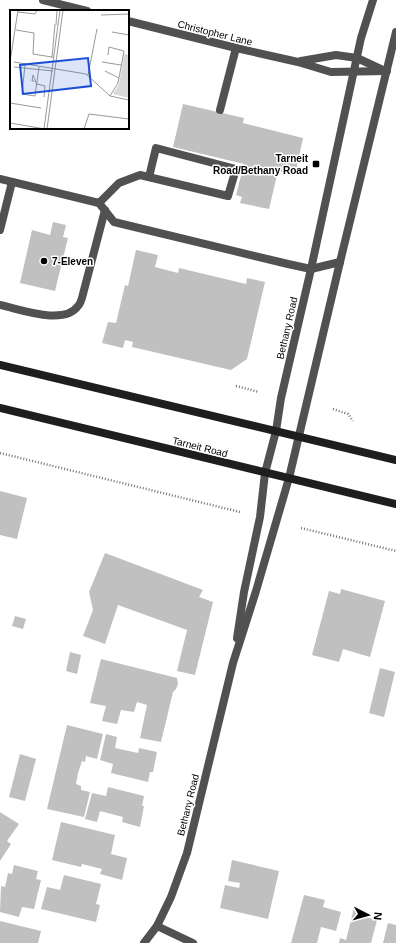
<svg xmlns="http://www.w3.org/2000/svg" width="396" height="943" font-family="Arial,sans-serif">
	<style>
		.building { fill: #c0c0c0 }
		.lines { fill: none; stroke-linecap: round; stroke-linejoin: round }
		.path { stroke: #737373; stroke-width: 2.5; stroke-dasharray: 1 2; stroke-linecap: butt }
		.service { stroke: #515151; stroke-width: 8 }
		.minor { stroke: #515151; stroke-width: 8 }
		.tertiary { stroke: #515151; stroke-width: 8 }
		.secondary { stroke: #1e1e1e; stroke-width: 8 }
		.poi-dot { fill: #000; stroke: #fff; stroke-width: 1.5 }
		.labels { text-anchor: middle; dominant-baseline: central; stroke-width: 3; stroke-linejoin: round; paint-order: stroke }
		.street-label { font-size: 10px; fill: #000; stroke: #fff }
		.poi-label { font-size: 10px; font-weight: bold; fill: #000; stroke: #fff; text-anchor: end }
		.inset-road { fill: none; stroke: #999; stroke-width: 1 }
		.view { fill: #1d4ed8; fill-opacity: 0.15; stroke: #1d4ed8; stroke-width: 2 }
		.inset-edge { fill: none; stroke: #000; stroke-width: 2 }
	</style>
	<rect width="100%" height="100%" fill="#fff"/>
	<g class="building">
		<polygon points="183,104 244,118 243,123 303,138 295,175 278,171 269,209 240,203 242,197 236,195 244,164 173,147"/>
		<polygon points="53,222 66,225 63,237 68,238 55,291 20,283 32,230 50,235"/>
		<polygon points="136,250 158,255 155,267 178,273 179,268 246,284 247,278 265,282 247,359 231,370 132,347 133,342 125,340 123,348 102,343 108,322 116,323 125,285 128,286"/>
		<polygon points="0,491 27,498 17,539 0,535"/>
		<polygon points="105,553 203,590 199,597 213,602 195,675 177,671 187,630 118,605 105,644 83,636 93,610 89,592"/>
		<polygon points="341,589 385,601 370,657 343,649 339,662 312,655 329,591 340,594"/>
		<polygon points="15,616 26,619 23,629 12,626"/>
		<polygon points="70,652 81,655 77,674 66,671"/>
		<polygon points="101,659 177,678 178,684 176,689 173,692 161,742 140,738 147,705 137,702 134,712 121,710 117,724 102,721 106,706 90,703"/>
		<polygon points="380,668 395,672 384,717 369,713"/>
		<polygon points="67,725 103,734 97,759 86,756 85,762 82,761 78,773 76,784 81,786 81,790 90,792 84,817 47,809"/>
		<polygon points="106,734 117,737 115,748 138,753 139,748 157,752 153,772 150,772 148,782 111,773 113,764 100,760"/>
		<polygon points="20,754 36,759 25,801 9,797"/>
		<polygon points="108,787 144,796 142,806 144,806 140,827 122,822 123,817 100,811 97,822 85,819 92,793 106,796"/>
		<polygon points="0,812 19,824 7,841 11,844 0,861"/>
		<polygon points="61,822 115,835 111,854 127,858 122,880 100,874 102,869 82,864 81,867 52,860"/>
		<polygon points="232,860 279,871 268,919 220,908 225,885 239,888 240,883 228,881"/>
		<polygon points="14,865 38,871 36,879 41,880 34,909 22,907 19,917 0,912 1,886 5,887 8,873 12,874"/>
		<polygon points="64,875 101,884 96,904 100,905 96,922 41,909 47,887 60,890"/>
		<polygon points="304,895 325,900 323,907 341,912 336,931 321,927 317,943 291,943"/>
		<polygon points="354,908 367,911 366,917 377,920 371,943 339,943 340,938 346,940"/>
		<polygon points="0,921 41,931 38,943 0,943"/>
		<polygon points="388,923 396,925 396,943 383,943"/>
	</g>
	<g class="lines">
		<g class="path">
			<polyline points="236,386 259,392"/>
			<polyline points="333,409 348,414 353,421"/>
			<polyline points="0,453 240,512"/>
			<polyline points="301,528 396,551"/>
		</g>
		<g class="service">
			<polyline points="43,0 87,11"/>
			<polyline points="128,21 236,48 298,62 331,72 387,71"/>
			<polyline points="301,61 336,55 357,58 385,71"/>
			<polyline points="220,110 236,48"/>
			<polyline points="0,179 99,203 114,222 288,264 311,269 340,262"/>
			<polyline points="99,203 119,183 140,175 228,196 236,169 156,148 149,177"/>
			<polyline points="0,230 12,182"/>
			<path d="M0 305C20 309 64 326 78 306 81 303 82 298 83 294L105 210"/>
		</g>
		<polyline class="minor" points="157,926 193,943"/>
		<g class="tertiary">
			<polyline points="237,638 244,592 260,517 265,473 276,431 281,398 311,269 361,38 373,0"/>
			<polyline points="144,943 157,926 171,897 187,853 233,663 256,591 289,478 340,262 396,32"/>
		</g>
		<g class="secondary">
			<polyline points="0,365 396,460"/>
			<polyline points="0,408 396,504"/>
		</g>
	</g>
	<g class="poi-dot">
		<rect x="312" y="160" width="8" height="8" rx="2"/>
		<circle cx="44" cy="261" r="4"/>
	</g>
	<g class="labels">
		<g class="street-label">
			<text transform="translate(215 33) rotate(14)">Christopher Lane</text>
			<text transform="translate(287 328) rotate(-77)">Bethany Road</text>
			<text transform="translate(200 447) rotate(14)">Tarneit Road</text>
			<text transform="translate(188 805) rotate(-76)">Bethany Road</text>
		</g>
		<g class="poi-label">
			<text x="308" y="158">Tarneit<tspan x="308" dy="12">Road/Bethany Road</tspan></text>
			<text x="52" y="261" text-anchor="start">7-Eleven</text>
		</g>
	</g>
	<g transform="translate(10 10)">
		<rect width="119" height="119" fill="#fff"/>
		<path d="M114 44 119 45V88L103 84 109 74Z" fill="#d8d8d8"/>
		<path class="inset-road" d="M8 2 25 4 27 0M91 5 119 4M46 15 47 0M6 20 24 23 23 44 42 47M102 22 119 25M98 45 99 37 114 41 108 73 100 86M42 48 45 14M0 52 8 0M4 52 76 64 100 86 119 90M92 52 111 55M15 55 12 84 25 86 29 57M4 57 43 61M95 61 109 68M78 65 87 19M24 71H22L23 65 27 75M27 74 35 76 34 87M0 93 31 98M0 113 35 119M34 119 50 0M37 119 53 0M74 119 79 104 119 109"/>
		<path class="view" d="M78 48 81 76 13 84 10 55Z"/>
		<rect width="119" height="119" class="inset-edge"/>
	</g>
	<g transform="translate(368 915) rotate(96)" stroke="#ffffff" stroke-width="3" paint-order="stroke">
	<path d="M0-3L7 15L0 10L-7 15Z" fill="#000000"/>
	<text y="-6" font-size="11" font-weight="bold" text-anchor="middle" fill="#000000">N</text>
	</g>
</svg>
